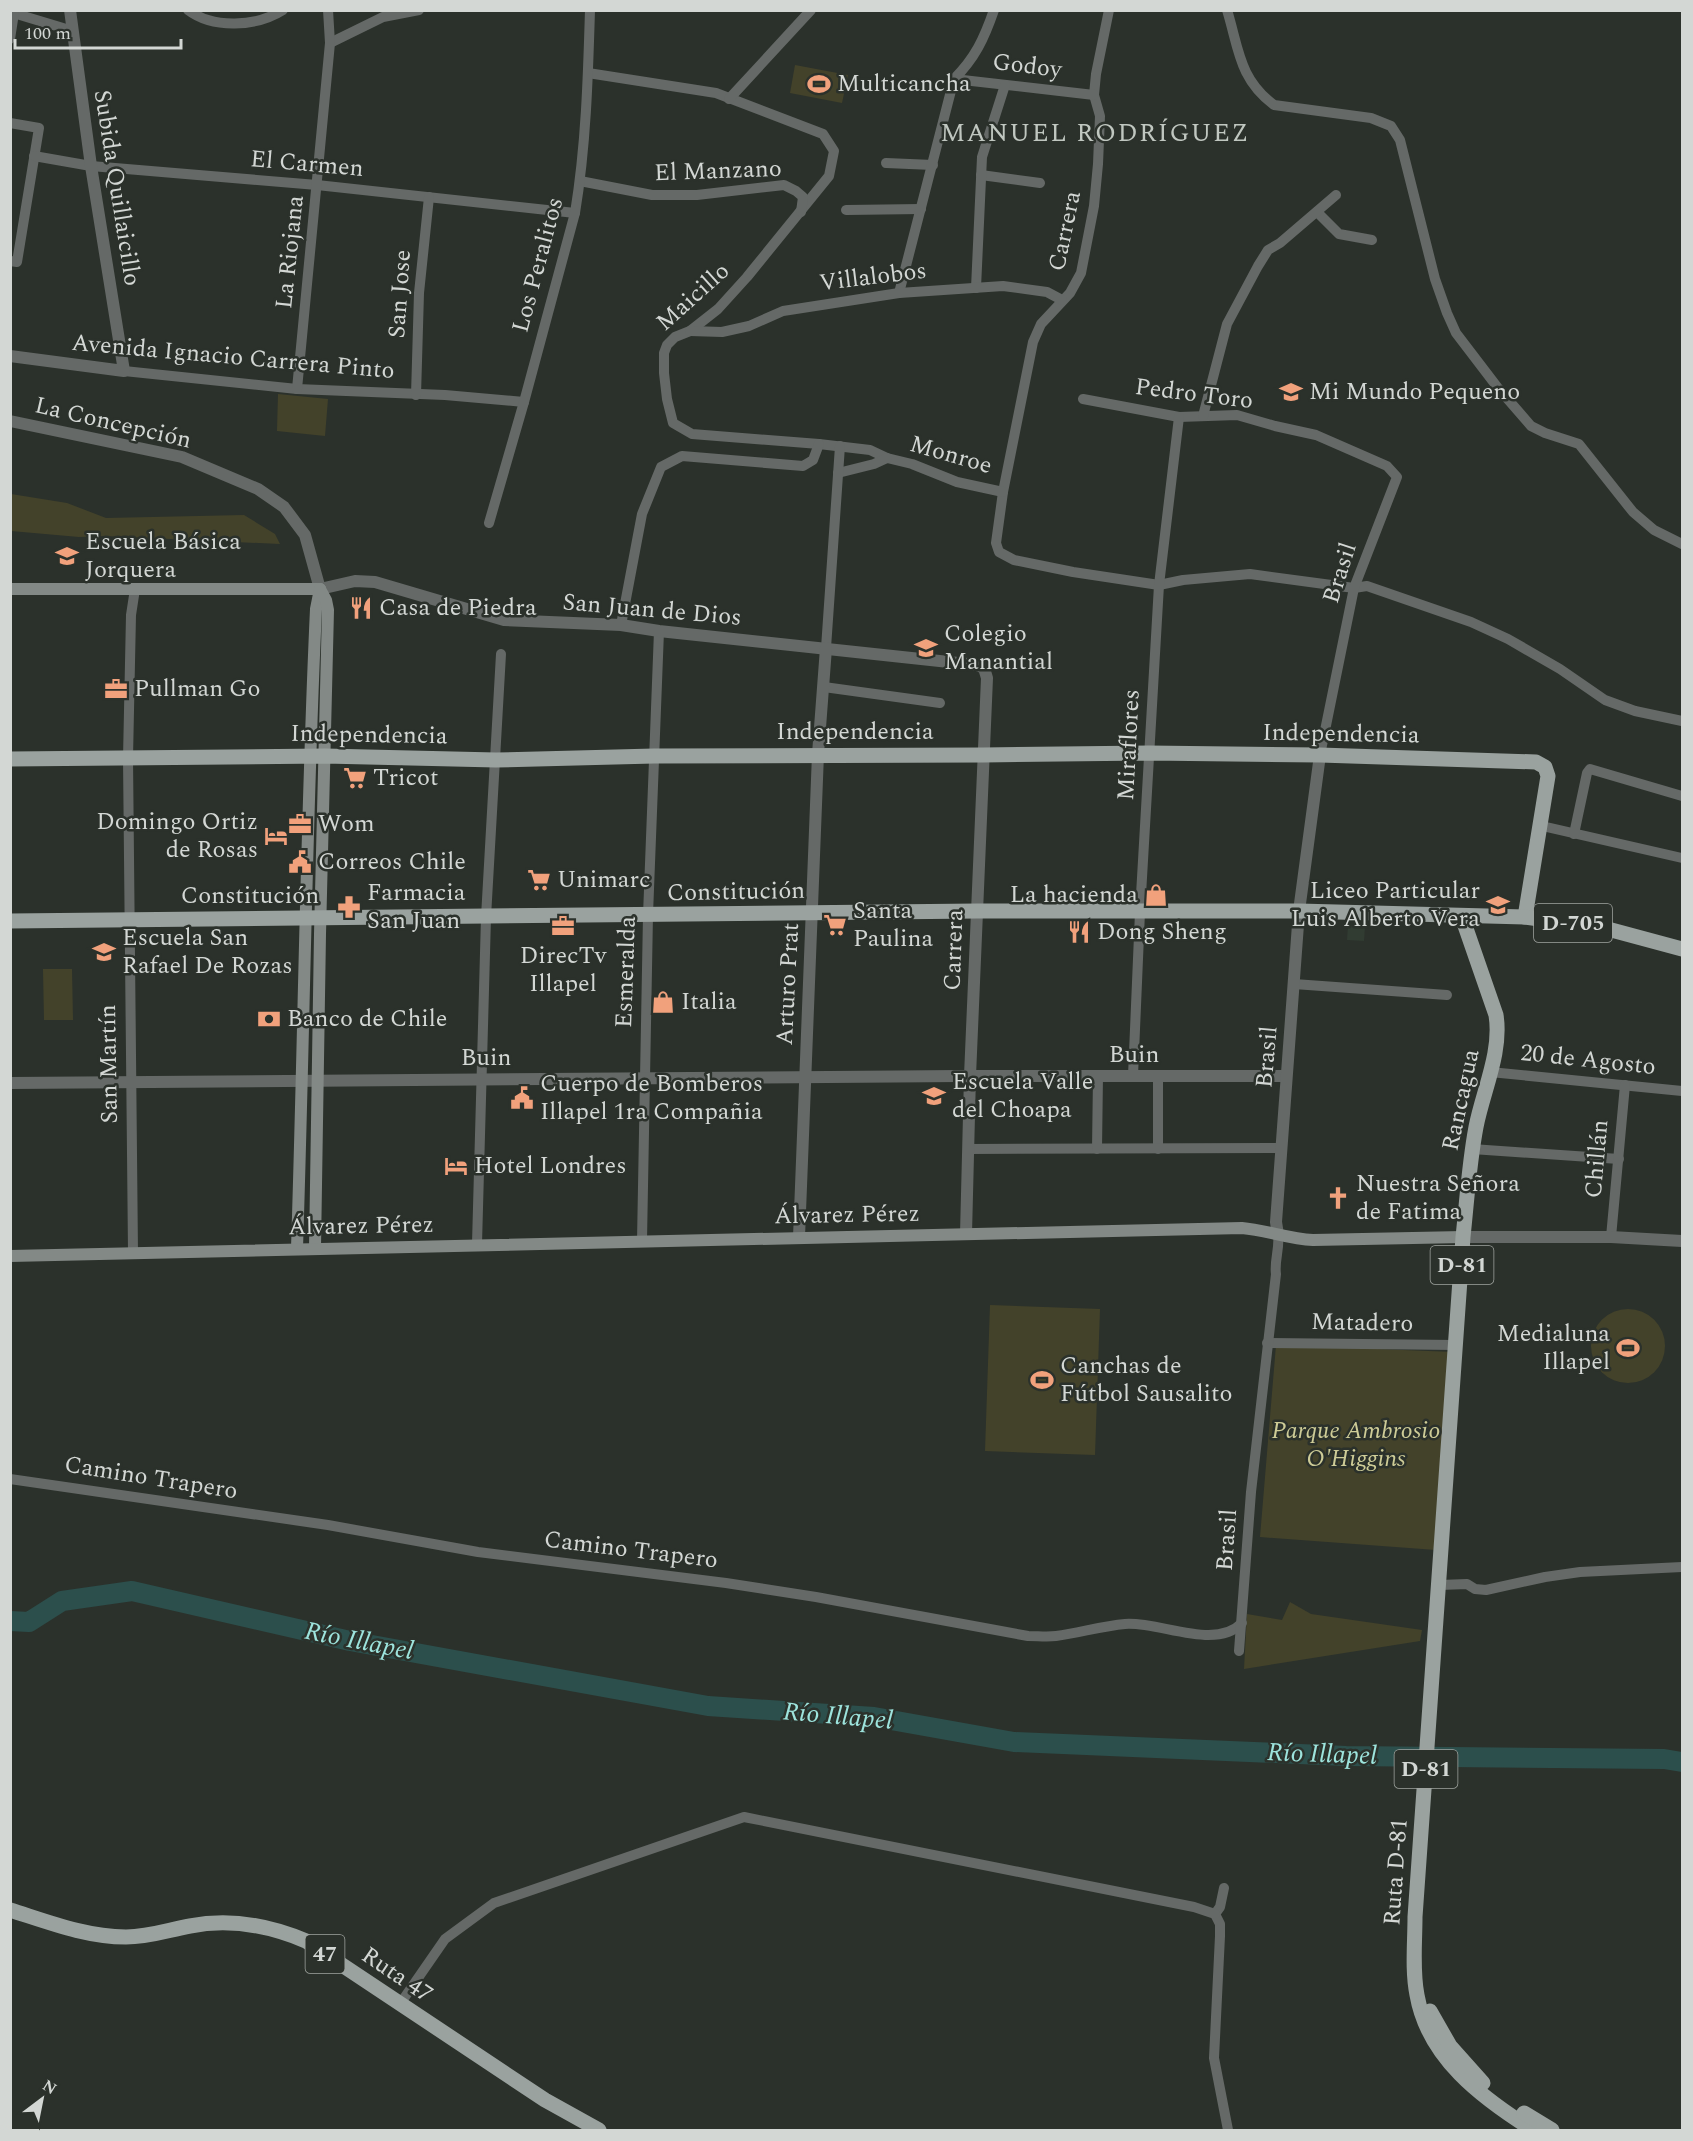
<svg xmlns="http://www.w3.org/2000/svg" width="1693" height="2141" font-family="Spectral,serif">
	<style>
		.built { fill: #313c32 }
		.green { fill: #43422a }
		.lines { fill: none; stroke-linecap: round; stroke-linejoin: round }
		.river { stroke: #2c4f4c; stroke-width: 20 }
		.minor { stroke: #656967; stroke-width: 10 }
		.tertiary { stroke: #656967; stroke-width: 12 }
		.secondary { stroke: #838986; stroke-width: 12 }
		.primary { stroke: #9aa29f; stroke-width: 15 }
		.labels { text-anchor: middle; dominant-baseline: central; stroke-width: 5; stroke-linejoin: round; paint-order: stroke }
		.shield { fill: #2b312b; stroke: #a1a5a1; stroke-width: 1.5 }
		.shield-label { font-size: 22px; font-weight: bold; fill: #d3d7d4 }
		.street-label { font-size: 24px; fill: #d3d7d4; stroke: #2b312b }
		.poi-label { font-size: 24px; fill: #d3d7d4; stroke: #2b312b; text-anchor: start }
		.park-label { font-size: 24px; font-style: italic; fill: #cecc97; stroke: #2b312b }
		.neighbourhood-label { font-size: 26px; letter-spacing: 1.5px; fill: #c0c7c0; stroke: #2b312b }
		.water-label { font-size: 26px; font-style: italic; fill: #9de4dd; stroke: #2b312b }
	</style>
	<rect width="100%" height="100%" fill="#2b312b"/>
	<polygon class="built" points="1348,925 1365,927 1364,941 1347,940"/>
	<g class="green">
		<polygon points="795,65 848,75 842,103 790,93"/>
		<polygon points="278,394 328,399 325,436 277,431"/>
		<polygon points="11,494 67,503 106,518 244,515 275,534 280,544 106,536 79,537 11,531"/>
		<polygon points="43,969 72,969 73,1020 44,1020"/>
		<polygon points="990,1305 1100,1309 1095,1455 985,1451"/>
		<circle cx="1628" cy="1346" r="37"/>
		<polygon points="1276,1345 1454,1352 1436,1550 1260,1537"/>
		<polygon points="1290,1602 1311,1614 1422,1630 1420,1641 1244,1669 1247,1614 1282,1620"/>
	</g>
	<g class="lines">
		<polyline class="river" points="10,1621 29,1622 62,1601 132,1591 350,1641 708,1706 874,1717 1014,1742 1346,1756 1664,1759 1682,1762"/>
		<g class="minor">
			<path d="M188 10C213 29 256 27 283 10"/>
			<polyline points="1109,10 1096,74 1094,95 1100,116 1098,164 1094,206 1081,273 1070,293 1041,324 1033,342 1003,492 996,543 999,552 1014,560 1073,572 1159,585 1183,580 1250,574 1354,588 1367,586 1471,622 1508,639 1560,669 1605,700 1635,711 1682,721"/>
			<path d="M1227 10C1239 49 1239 79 1274 105L1371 118 1391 126 1400 140 1435 279 1447 313 1456 333 1498 388 1531 426 1545 433 1579 444 1633 512 1654 530 1682 544"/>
			<polyline points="10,12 73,31"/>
			<polyline points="10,39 14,13"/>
			<polyline points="330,43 383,17 419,10"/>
			<polyline points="588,73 716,93 823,134 834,151 829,176 747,277 718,309 690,331 675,337 667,345 664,353 664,373 667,399 673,423 692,434 819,444 870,450 887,458 912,464 957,482 1003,492"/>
			<polyline points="954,79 1094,95"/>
			<polyline points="729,99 811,10"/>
			<polyline points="10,123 39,128 17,262 10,261"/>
			<polyline points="34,156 91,166 317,185 575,213"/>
			<polyline points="886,163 933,165"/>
			<polyline points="981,175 1040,183"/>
			<polyline points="580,181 652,195 697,195 784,185 796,191 803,197 801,212"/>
			<polyline points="846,210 921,209"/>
			<polyline points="1317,212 1339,234 1372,240"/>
			<polyline points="976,288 982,157 1005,85"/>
			<path d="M899 293 954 79C975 58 984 39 994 10"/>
			<polyline points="690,331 722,332 749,326 783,311 899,293 1003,286 1047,292 1062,300"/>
			<polyline points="124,371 297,389 445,395 524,402"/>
			<polyline points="297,389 330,43 328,10"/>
			<polyline points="416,395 419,293 429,197"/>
			<polyline points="1083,399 1179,417 1237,415 1275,426 1316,435 1387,466 1397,477 1354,588 1320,755"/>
			<polyline points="1203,416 1227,324 1258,266 1268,250 1280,243 1336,195"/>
			<polyline points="838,473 874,464 887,458"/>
			<path d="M489 523 524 402 575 213C586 146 588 78 590 10"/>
			<polyline points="621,625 642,514 661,467 682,456 803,466 813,460 819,444"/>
			<polyline points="826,648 840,446"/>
			<polyline points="824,687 940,703"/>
			<polyline points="1542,826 1682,858"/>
			<polyline points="1574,834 1587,773 1590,769 1682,796"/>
			<polyline points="1294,984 1447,995"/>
			<polyline points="1490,1072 1682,1091"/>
			<polyline points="1133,1076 1140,912 1159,585 1179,417"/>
			<polyline points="1158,1076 1158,1149"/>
			<polyline points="968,1149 1281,1148"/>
			<polyline points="1097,1149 1098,1076"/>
			<polyline points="1472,1149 1619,1159"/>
			<polyline points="1611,1237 1625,1085"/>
			<polyline points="642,1241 648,915 659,631"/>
			<polyline points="477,1244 486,917 501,654"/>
			<polyline points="133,1252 128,758 131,615 135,589"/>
			<polyline points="1267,1343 1456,1345"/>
			<path d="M10 1479 328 1525 478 1552 726 1583 816 1597 1028 1636C1038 1636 1047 1637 1056 1636 1079 1633 1102 1626 1125 1624 1159 1621 1215 1651 1242 1623"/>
			<polyline points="1440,1585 1467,1584 1475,1589 1486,1590 1545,1577 1580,1572 1682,1567"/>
			<path d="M1239 1651 1251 1492 1276 1274C1274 1261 1280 1248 1278 1235"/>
			<polyline points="1224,1888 1220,1907 1215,1914 1220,1924 1220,1936 1214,2058 1228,2130"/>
			<polyline points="400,2004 445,1939 494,1903 744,1817 1194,1907 1215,1914"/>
		</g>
		<g class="tertiary">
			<polyline points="10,356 124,371 91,166 70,10"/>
			<polyline points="10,421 182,457 258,489 284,507 305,535 320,589 355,581 375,582 504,620 621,625 659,631 977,665 984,668 987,678 970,1076 966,1234"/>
			<polyline points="10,1083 961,1076 1286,1076"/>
			<polyline points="1278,1235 1276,1222 1299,911 1320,755"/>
			<polyline points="799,1237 818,754 826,648"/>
			<polyline points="1463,1237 1611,1237 1682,1241"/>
		</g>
		<g class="secondary">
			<polyline points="10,589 320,589"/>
			<path d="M297 1248C304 1035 306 822 316 609L320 589"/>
			<polyline points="315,1248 320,934 328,610 326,600 320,589"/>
			<path d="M10 1256 1242 1228C1266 1230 1289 1239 1313 1240L1463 1237"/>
		</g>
		<g class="primary">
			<polyline points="10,759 325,756 496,760 654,756 983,755 1149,753 1320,755 1536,762 1545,767 1548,776 1525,917"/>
			<path d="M1462 917 1496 1015C1502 1052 1483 1091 1476 1127 1469 1164 1467 1200 1463 1237L1415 1917C1415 1943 1412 1970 1417 1995 1428 2058 1482 2098 1533 2130"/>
			<polyline points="10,921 977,911 1299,911 1525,917 1604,928 1682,949"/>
			<path d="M10 1910C48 1922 86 1937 126 1937 149 1937 168 1930 190 1926 230 1918 268 1925 306 1941L545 2100 599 2130"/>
			<polyline points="1430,2011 1450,2046 1483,2083"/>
			<polyline points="1524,2113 1552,2130"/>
		</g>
	</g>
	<defs>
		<g id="stadium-bare" transform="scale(1.8)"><path d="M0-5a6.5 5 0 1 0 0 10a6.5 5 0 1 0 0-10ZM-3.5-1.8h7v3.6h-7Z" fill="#f1a17c" stroke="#2b312b" stroke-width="2.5" paint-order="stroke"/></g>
		<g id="school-bare" transform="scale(1.8)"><path d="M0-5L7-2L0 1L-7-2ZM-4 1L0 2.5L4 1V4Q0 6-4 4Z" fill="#f1a17c" stroke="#2b312b" stroke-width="2.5" paint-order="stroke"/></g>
		<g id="restaurant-bare" transform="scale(1.8)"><path d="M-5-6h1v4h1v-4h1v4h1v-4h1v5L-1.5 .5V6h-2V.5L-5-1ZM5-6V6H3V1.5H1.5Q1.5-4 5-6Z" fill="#f1a17c" stroke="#2b312b" stroke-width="2.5" paint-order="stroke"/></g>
		<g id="office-bare" transform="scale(1.8)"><path d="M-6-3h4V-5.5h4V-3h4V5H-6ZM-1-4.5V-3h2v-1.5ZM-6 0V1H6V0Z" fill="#f1a17c" stroke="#2b312b" stroke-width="2.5" paint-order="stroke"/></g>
		<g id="supermarket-bare" transform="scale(1.8)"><path d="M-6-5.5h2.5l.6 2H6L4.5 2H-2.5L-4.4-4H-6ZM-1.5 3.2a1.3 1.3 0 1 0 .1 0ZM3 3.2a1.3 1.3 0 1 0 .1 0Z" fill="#f1a17c" stroke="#2b312b" stroke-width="2.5" paint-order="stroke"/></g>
		<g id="hotel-bare" transform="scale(1.8)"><path d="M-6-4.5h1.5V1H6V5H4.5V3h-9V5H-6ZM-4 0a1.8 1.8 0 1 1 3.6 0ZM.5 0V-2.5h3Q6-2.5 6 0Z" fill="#f1a17c" stroke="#2b312b" stroke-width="2.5" paint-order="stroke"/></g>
		<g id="civic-bare" transform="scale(1.8)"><path d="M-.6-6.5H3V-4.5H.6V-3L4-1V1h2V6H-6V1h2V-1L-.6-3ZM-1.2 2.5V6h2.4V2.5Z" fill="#f1a17c" stroke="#2b312b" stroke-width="2.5" paint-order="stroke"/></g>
		<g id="shop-bare" transform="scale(1.8)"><path d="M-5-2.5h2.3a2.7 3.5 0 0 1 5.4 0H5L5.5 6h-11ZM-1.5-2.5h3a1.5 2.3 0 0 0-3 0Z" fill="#f1a17c" stroke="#2b312b" stroke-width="2.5" paint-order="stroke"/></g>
		<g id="pharmacy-bare" transform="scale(1.8)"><path d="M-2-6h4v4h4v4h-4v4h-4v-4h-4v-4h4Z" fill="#f1a17c" stroke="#2b312b" stroke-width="2.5" paint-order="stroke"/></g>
		<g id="bank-bare" transform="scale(1.8)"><path d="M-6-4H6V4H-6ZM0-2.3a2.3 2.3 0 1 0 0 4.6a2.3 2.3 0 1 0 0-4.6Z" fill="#f1a17c" stroke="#2b312b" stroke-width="2.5" paint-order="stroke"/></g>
		<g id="church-bare" transform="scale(1.8)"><path d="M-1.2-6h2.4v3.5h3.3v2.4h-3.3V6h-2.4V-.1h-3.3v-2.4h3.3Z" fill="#f1a17c" stroke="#2b312b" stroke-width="2.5" paint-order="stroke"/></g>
	</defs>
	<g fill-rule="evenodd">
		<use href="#stadium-bare" x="819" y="84"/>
		<use href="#school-bare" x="1291" y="392"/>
		<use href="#school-bare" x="67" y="556"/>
		<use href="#restaurant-bare" x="361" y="608"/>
		<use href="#school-bare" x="926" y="648"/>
		<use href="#office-bare" x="116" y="689"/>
		<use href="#supermarket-bare" x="355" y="778"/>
		<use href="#office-bare" x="300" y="824"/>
		<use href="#hotel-bare" x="276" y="836"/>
		<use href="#civic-bare" x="300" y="862"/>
		<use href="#supermarket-bare" x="539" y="880"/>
		<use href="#shop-bare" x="1156" y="895"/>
		<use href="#school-bare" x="1498" y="905"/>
		<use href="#pharmacy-bare" x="349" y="907"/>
		<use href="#supermarket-bare" x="835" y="925"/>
		<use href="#office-bare" x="563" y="926"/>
		<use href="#restaurant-bare" x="1079" y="932"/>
		<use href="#school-bare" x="104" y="952"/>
		<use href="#shop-bare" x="663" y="1002"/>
		<use href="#bank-bare" x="269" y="1019"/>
		<use href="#school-bare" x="934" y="1096"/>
		<use href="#civic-bare" x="522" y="1098"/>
		<use href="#hotel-bare" x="456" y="1166"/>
		<use href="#church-bare" x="1338" y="1198"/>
		<use href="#stadium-bare" x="1628" y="1348"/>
		<use href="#stadium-bare" x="1042" y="1380"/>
	</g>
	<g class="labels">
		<g class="shield">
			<rect x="1534" y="904" width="78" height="38" rx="4.5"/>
			<rect x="1430.5" y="1246" width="63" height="38" rx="4.5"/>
			<rect x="1394.5" y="1750" width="63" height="38" rx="4.5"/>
			<rect x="305.5" y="1935" width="39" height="38" rx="4.5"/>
		</g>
		<g class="shield-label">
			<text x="1573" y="923">D-705</text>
			<text x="1462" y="1265">D-81</text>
			<text x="1426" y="1769">D-81</text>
			<text x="325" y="1954">47</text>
		</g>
		<g class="street-label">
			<text transform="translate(1027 66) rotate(7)">Godoy</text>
			<text transform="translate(307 164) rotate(5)">El Carmen</text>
			<text transform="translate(718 171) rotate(-2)">El Manzano</text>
			<text transform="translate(117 188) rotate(81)">Subida Quillaicillo</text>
			<text transform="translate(1065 231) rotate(-78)">Carrera</text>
			<text transform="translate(290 252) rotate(-84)">La Riojana</text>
			<text transform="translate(538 265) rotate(-75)">Los Peralitos</text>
			<text transform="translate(873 277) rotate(-7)">Villalobos</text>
			<text transform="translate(400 294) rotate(-86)">San Jose</text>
			<text transform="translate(693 297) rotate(-42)">Maicillo</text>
			<text transform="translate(233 357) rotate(5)">Avenida Ignacio Carrera Pinto</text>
			<text transform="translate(1194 394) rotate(7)">Pedro Toro</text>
			<text transform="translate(113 423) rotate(13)">La Concepción</text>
			<text transform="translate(951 455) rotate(16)">Monroe</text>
			<text transform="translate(1340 573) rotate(-72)">Brasil</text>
			<text transform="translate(652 610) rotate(5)">San Juan de Dios</text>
			<text x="855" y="732">Independencia</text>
			<text transform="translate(1341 734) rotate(1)">Independencia</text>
			<text transform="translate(369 735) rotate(1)">Independencia</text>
			<text transform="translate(1129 745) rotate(-87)">Miraflores</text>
			<text transform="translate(736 892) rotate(-1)">Constitución</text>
			<text x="250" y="896">Constitución</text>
			<text transform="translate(954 950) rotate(-88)">Carrera</text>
			<text transform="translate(626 972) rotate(-88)">Esmeralda</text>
			<text transform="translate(788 984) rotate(-87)">Arturo Prat</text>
			<text x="1134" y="1055">Buin</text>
			<text transform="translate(1267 1057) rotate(-85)">Brasil</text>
			<text x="486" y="1058">Buin</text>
			<text transform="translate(1588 1060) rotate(6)">20 de Agosto</text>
			<text transform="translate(109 1064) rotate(-91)">San Martín</text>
			<text transform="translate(1461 1100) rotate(-78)">Rancagua</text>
			<text transform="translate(1597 1159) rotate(-85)">Chillán</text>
			<text transform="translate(847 1215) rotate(-1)">Álvarez Pérez</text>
			<text transform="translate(361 1226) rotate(-1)">Álvarez Pérez</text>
			<text transform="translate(1362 1323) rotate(1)">Matadero</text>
			<text transform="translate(151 1478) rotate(9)">Camino Trapero</text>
			<text transform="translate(1227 1540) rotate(-86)">Brasil</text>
			<text transform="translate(631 1550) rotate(7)">Camino Trapero</text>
			<text transform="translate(1396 1872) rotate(-86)">Ruta D-81</text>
			<text transform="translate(397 1975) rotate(34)">Ruta 47</text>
		</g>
		<g class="poi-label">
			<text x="837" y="84">Multicancha</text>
			<text x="1309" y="392">Mi Mundo Pequeno</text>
			<text x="85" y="542">Escuela Básica<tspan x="85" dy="28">Jorquera</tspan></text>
			<text x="379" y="608">Casa de Piedra</text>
			<text x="944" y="634">Colegio<tspan x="944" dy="28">Manantial</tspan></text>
			<text x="134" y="689">Pullman Go</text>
			<text x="373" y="778">Tricot</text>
			<text x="258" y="822" text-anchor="end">Domingo Ortiz<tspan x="258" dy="28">de Rosas</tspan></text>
			<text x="318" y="824">Wom</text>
			<text x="318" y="862">Correos Chile</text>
			<text x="557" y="880">Unimarc</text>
			<text x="1480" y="891" text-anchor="end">Liceo Particular<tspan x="1480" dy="28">Luis Alberto Vera</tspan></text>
			<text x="367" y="893">Farmacia<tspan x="367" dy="28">San Juan</tspan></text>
			<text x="1138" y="895" text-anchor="end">La hacienda</text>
			<text x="853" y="911">Santa<tspan x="853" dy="28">Paulina</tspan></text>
			<text x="1097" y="932">Dong Sheng</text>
			<text x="122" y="938">Escuela San<tspan x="122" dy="28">Rafael De Rozas</tspan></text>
			<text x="563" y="956" text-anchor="middle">DirecTv<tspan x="563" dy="28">Illapel</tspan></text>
			<text x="681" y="1002">Italia</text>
			<text x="287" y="1019">Banco de Chile</text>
			<text x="952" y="1082">Escuela Valle<tspan x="952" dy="28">del Choapa</tspan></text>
			<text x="540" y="1084">Cuerpo de Bomberos<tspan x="540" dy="28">Illapel 1ra Compañia</tspan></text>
			<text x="474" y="1166">Hotel Londres</text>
			<text x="1356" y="1184">Nuestra Señora<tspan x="1356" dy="28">de Fatima</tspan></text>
			<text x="1610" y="1334" text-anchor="end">Medialuna<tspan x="1610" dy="28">Illapel</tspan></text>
			<text x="1060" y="1366">Canchas de<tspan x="1060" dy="28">Fútbol Sausalito</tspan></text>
		</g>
		<g class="park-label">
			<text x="1356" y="1431">Parque Ambrosio<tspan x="1356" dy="28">O'Higgins</tspan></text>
		</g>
		<g class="neighbourhood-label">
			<text x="1095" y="133">MANUEL RODRÍGUEZ</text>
		</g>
		<g class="water-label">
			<text transform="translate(359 1641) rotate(11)">Río Illapel</text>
			<text transform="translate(838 1716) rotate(5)">Río Illapel</text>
			<text transform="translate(1322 1754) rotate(2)">Río Illapel</text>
		</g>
	</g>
	<rect width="1693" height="2141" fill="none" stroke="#d3d7d4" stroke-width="24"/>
	<g transform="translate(42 2099) rotate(32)" stroke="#2b312b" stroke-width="4.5" paint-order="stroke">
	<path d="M0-4.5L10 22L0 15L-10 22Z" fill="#d3d7d4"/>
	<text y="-9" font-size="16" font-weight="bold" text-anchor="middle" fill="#d3d7d4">N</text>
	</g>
	<path d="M15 39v9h166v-9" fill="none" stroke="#d3d7d4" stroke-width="3"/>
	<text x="24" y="39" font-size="18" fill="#d3d7d4" stroke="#2b312b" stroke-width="4.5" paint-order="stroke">100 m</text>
</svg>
